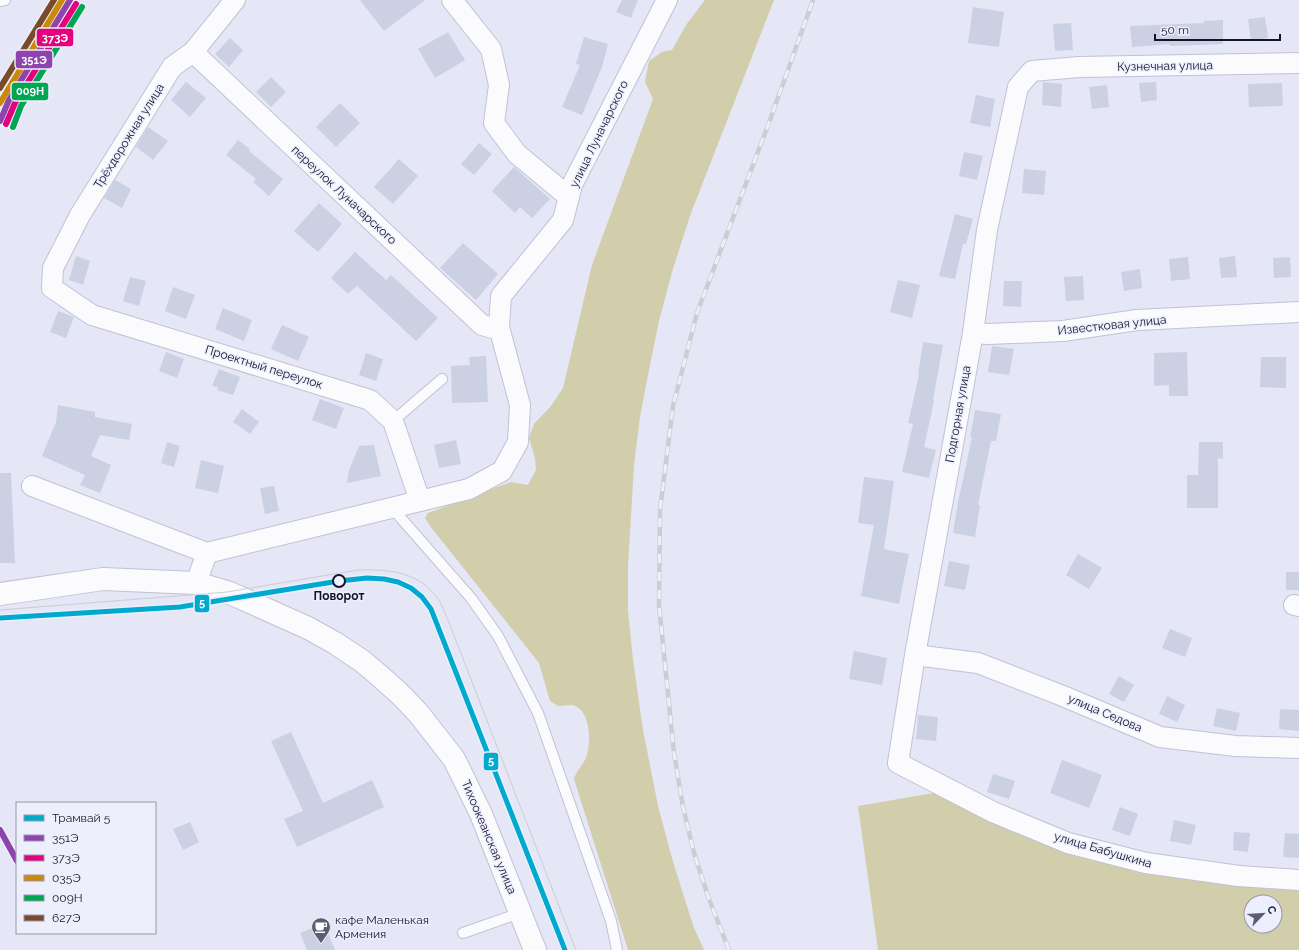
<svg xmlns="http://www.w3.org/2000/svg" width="1299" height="950" font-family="Raleway,sans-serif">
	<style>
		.green { fill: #d2ceac; fill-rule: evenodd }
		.building { fill: #cbd1e3 }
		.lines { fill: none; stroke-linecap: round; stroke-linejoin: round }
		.service-casing { stroke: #c1c1d6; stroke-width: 12 }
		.minor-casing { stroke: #c1c1d6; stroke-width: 22 }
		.secondary-casing { stroke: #c1c1d6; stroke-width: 24 }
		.service { stroke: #fbfbfe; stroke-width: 10 }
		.minor { stroke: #fbfbfe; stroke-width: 20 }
		.secondary { stroke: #fbfbfe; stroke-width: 22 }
		.tram { stroke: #ccccd1; stroke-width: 1 }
		.rail-casing { stroke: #ccccd1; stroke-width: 4.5 }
		.rail { stroke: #eeeffd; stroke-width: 3; stroke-dasharray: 9; stroke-linecap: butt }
		.rail-1-casing { stroke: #eeeffd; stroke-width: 9 }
		.rail-2-casing { stroke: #eeeffd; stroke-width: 9 }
		.rail-3-casing { stroke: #eeeffd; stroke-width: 9 }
		.rail-4-casing { stroke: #eeeffd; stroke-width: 9 }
		.rail-5-casing { stroke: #eeeffd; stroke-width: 9 }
		.rail-1 { stroke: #8e44ad; stroke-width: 6 }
		.rail-2 { stroke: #e5007d; stroke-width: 6 }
		.rail-3 { stroke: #ca8909; stroke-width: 6 }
		.rail-4 { stroke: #00a651; stroke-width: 6 }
		.rail-5 { stroke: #7a4b2a; stroke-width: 6 }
		.tram-1-casing { stroke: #eeeffd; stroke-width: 8 }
		.tram-1 { stroke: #00a9ce; stroke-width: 5 }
		.stop-dot { fill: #eeeffd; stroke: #14132c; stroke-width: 2 }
		.labels { text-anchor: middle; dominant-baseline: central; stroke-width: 3; stroke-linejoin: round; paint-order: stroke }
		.street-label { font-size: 12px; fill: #14132c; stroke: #eeeffd }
		.stop-label { font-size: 12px; font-weight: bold; fill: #14132c; stroke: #eeeffd }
		.poi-label { font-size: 12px; fill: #14132c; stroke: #eeeffd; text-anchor: start }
		.line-badge { stroke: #eeeffd; stroke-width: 1.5 }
		.badge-label { font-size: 11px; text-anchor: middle; font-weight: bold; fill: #fff }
	</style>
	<rect width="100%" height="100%" fill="#e5e6f6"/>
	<g class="green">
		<path d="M705 0H774L691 213 672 272 659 321 647 380 640 417 634 465 628 566V610L633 660 643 730 658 806 673 862 694 928 704 950H628L574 779C577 770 581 767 585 760 591 747 591 722 581 710 579 708 576 706 573 705L558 706 550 701 539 663 430 526 425 518 428 513 511 482 528 485 536 470 535 458 529 438 534 424 551 406 563 388 592 265 653 99 645 82 649 61 662 52 672 50 686 25Z"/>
		<path d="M934 793 988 819 1299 889V950H878L858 806ZM1251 902H1275V926H1251Z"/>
	</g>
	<g class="building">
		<polygon points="360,0 425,0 384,31"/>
		<polygon points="622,0 638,0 631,18 616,12"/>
		<polygon points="973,7 1004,12 999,47 968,43"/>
		<polygon points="1265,17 1268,38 1251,41 1248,19"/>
		<polygon points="1223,20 1223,44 1170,46 1169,44 1132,47 1130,26 1204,23 1204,21"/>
		<polygon points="1071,23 1073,50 1055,51 1053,24"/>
		<polygon points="448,32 465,60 435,78 418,49"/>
		<polygon points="584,37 608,44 602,67 582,115 562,107 580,65 576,64"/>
		<polygon points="230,38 243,50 229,67 215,54"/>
		<polygon points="271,77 286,92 271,107 256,92"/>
		<polygon points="186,82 206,98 190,117 171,100"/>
		<polygon points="1043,82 1062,84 1061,107 1042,105"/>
		<polygon points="1156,82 1157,100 1141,102 1139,83"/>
		<polygon points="1282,83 1283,106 1249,107 1248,84"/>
		<polygon points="1107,85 1109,107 1092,109 1089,87"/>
		<polygon points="976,95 995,99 990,127 970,123"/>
		<polygon points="340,103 360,123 336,147 316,127"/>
		<polygon points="148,127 168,141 153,160 136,147"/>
		<polygon points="238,140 250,149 249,151 283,179 269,196 253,182 256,179 226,155"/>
		<polygon points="479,143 492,154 474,175 461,164"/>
		<polygon points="964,152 983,156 977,180 959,176"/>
		<polygon points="399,159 418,176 393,204 374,187"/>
		<polygon points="514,167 550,199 532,218 520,207 515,213 492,191"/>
		<polygon points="1024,169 1046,171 1044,195 1022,193"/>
		<polygon points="115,180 131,189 122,208 104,198"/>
		<polygon points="319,203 342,224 318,252 294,231"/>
		<polygon points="955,214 973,219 966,244 963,244 955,279 939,276"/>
		<polygon points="463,243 498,274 476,300 440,268"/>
		<polygon points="355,252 386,280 391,275 438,318 416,341 357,286 348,294 331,278"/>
		<polygon points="76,256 90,261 83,285 69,280"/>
		<polygon points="1235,256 1237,277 1221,278 1219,258"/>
		<polygon points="1188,257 1190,279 1171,281 1169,259"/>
		<polygon points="1290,257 1291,277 1274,278 1273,258"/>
		<polygon points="1140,269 1142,288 1124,291 1121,272"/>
		<polygon points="1083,276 1084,300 1066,301 1064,277"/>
		<polygon points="130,277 146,281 139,306 123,301"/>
		<polygon points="898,280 920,285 912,318 890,312"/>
		<polygon points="1004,281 1022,281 1021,307 1003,306"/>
		<polygon points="173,287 195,295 186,319 165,311"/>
		<polygon points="223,308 252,320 244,341 215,329"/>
		<polygon points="58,311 74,317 66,338 50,332"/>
		<polygon points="282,325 309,337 298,361 271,349"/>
		<polygon points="923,342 943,345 933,400 934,401 924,447 936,450 929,478 902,472 913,424 908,423 919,375 918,375"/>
		<polygon points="992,346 1014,349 1009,375 988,372"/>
		<polygon points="166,352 184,359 177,378 159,371"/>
		<polygon points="1187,352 1188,396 1169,396 1169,385 1154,386 1154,353"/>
		<polygon points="366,353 383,359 376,381 359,375"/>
		<polygon points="486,356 488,402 452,403 451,366 470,365 469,357"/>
		<polygon points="1261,357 1286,357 1286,388 1260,387"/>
		<polygon points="219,369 240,377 233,395 217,390 218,387 212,386"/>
		<polygon points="320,399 344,408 336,429 312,420"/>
		<polygon points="58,405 95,412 95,417 132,424 129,440 100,435 91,456 111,465 100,493 80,485 85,475 42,456 56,422"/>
		<polygon points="242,409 259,422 250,434 233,422"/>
		<polygon points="975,410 1001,414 996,441 991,441 978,505 980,506 975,537 953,533 958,502 972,437 970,437"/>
		<polygon points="456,440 461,464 439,468 434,445"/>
		<polygon points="167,442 180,446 174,467 161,463"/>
		<polygon points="1199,442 1223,442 1223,459 1218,458 1218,508 1187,508 1187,475 1198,475"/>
		<polygon points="374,445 381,476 347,483 349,470 359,446"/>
		<polygon points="201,460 224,466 218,493 195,488"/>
		<polygon points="0,473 11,473 15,563 0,563"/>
		<polygon points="864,477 894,481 884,549 909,554 899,604 861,596 874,525 858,523"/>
		<polygon points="274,486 279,511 265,514 260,488"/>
		<polygon points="1078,554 1102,568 1089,589 1066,575"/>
		<polygon points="949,561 970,565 965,590 944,586"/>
		<rect x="1286" y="572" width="13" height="18"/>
		<polygon points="1170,629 1192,638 1185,657 1162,648"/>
		<polygon points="854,651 887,658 882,685 849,679"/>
		<polygon points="1119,676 1134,685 1124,702 1109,694"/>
		<polygon points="1167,696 1185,705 1177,722 1159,714"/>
		<polygon points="1217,708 1240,713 1236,731 1213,726"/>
		<polygon points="1280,709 1299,710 1299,731 1279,729"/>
		<polygon points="918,715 938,717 936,741 916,739"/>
		<polygon points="291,732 323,803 372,780 384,807 297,847 284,819 303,811 271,741"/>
		<polygon points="1062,760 1102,775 1089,808 1050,793"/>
		<polygon points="993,774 1015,781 1009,799 987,792"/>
		<polygon points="1120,807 1138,814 1130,836 1112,830"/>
		<polygon points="1174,820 1196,825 1191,845 1170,841"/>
		<polygon points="190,822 199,842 183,850 173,829"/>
		<polygon points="1234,832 1250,833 1248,852 1233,850"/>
		<polygon points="1285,833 1299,834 1299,858 1283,857"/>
		<polygon points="324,923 335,950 307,950 300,933"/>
	</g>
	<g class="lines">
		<g class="service-casing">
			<g id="service">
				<polyline points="0,1 5,0"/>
				<polyline points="393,421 442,379"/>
				<polyline points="392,508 471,598 498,636 538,713 611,921 617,950"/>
				<polyline points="463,933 520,913"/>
			</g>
		</g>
		<g class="minor-casing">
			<g id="minor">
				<polyline points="235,0 193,52 172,67 80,215 53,268 52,288 92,315 370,400 393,421 420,501"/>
				<polyline points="452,0 491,49 499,85 494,123 517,154 569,197"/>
				<polyline points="193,52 482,325 493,328 499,327"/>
				<polyline points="1299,63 1079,67 1032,71 1018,87 987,230 973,333 915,655 898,763 993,812 1068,843 1146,863 1239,876 1299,880"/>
				<polyline points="973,333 988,334 1063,331 1137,320 1299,312"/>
				<polyline points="32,486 207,553 469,489 502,471 518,442 520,405 499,327 501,296 563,220 572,185 667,0"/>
				<polyline points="196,583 207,553"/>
				<polyline points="1294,605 1299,606"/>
				<polyline points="915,655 978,663 1063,696 1160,737 1236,746 1299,748"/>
			</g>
		</g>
		<g class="secondary-casing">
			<polyline id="secondary" points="0,594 103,579 196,583 227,592 239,597 308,628 335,643 362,661 381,677 401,695 419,714 454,759 481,814 535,950"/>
		</g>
		<use href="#service" class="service"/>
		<use href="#minor" class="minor"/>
		<use href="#secondary" class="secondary"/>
		<path class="tram" d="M0 610 227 592 358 570C386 569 416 571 435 595 441 601 444 612 448 620L576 950"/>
		<g class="rail-casing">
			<polyline id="rail" points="729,950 709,899 694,853 683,807 674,753 659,605 660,510 673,406 697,313 770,120 813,0"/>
		</g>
		<use href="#rail" class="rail"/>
		<g class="rail-1-casing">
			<g id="rail-1">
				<polyline points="0,121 9,100 70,0"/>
				<polyline points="0,830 17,861"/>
			</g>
		</g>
		<g class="rail-2-casing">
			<polyline id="rail-2" points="6,124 15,103 76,4"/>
		</g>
		<g class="rail-3-casing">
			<polyline id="rail-3" points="0,103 62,0"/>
		</g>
		<g class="rail-4-casing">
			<polyline id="rail-4" points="13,127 21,106 82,7"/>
		</g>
		<g class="rail-5-casing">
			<polyline id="rail-5" points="0,88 54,0"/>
		</g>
		<use href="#rail-1" class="rail-1"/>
		<use href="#rail-2" class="rail-2"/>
		<use href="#rail-3" class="rail-3"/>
		<use href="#rail-4" class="rail-4"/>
		<use href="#rail-5" class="rail-5"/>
		<g class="tram-1-casing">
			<polyline id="tram-1" points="0,618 180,607 339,581 367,578 384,579 398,582 411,588 422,597 431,609 565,950"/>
		</g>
		<use href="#tram-1" class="tram-1"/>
	</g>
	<defs>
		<g id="cafe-pin" transform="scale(1)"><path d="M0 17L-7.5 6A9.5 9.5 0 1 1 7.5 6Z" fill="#5d5d73" stroke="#eeeffd"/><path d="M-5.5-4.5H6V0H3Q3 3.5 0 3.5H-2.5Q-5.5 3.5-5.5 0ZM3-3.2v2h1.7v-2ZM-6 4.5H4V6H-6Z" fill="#fff"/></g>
	</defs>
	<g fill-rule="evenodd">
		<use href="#cafe-pin" x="321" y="927"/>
	</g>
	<circle class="stop-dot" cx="339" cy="581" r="6"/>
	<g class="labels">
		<g class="street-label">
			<text transform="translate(1165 66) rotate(-1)">Кузнечная улица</text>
			<text transform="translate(599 134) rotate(-64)">улица Луначарского</text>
			<text transform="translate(129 136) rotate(-58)">Трёхдорожная улица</text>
			<text transform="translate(344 195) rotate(43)">переулок Луначарского</text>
			<text transform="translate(1112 325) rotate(-6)">Известковая улица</text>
			<text transform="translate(264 367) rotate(17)">Проектный переулок</text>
			<text transform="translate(958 414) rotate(-80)">Подгорная улица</text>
			<text transform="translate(1105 713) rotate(23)">улица Седова</text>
			<text transform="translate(489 837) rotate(67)">Тихоокеанская улица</text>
			<text transform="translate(1103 850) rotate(16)">улица Бабушкина</text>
		</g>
		<g class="stop-label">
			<text x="339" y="596">Поворот</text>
		</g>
		<g class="poi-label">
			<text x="335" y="920">кафе Маленькая<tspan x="335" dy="14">Армения</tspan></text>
		</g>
	</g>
	<g class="line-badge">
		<rect x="36" y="28" width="38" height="19" rx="4" fill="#e5007d"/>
		<rect x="15" y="50" width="38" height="19" rx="4" fill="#8e44ad"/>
		<rect x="11" y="82" width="38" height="19" rx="4" fill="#00a651"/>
		<rect x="194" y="594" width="16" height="19" rx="4" fill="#00a9ce"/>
		<rect x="483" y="752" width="16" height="19" rx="4" fill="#00a9ce"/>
	</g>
	<g class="badge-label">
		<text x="55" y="42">373Э</text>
		<text x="34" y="64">351Э</text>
		<text x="30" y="95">009Н</text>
		<text x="202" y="607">5</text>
		<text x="491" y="765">5</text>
	</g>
	<rect x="16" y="802" width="140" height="132" fill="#eeeffd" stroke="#9797a9"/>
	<rect x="24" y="815" width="20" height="6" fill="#00a9ce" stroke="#9797a9"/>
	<text x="52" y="822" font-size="12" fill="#14132c">Трамвай 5</text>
	<rect x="24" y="835" width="20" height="6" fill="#8e44ad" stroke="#9797a9"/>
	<text x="52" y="842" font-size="12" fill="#14132c">351Э</text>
	<rect x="24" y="855" width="20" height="6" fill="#e5007d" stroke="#9797a9"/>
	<text x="52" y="862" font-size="12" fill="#14132c">373Э</text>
	<rect x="24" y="875" width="20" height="6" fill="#ca8909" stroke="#9797a9"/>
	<text x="52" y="882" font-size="12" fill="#14132c">035Э</text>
	<rect x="24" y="895" width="20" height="6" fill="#00a651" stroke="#9797a9"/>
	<text x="52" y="902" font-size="12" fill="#14132c">009Н</text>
	<rect x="24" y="915" width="20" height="6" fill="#7a4b2a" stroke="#9797a9"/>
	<text x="52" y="922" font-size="12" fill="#14132c">627Э</text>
	<g transform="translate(1263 914) rotate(65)"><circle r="19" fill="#eeeffd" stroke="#9797a9"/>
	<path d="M0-3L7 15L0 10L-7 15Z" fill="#5d5d73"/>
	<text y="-6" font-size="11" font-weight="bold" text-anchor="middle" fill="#14132c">С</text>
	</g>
	<path d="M1155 34v6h125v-6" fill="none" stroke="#14132c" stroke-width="2"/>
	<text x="1161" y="34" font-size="12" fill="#14132c" stroke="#eeeffd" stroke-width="3" paint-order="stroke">50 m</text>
</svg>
